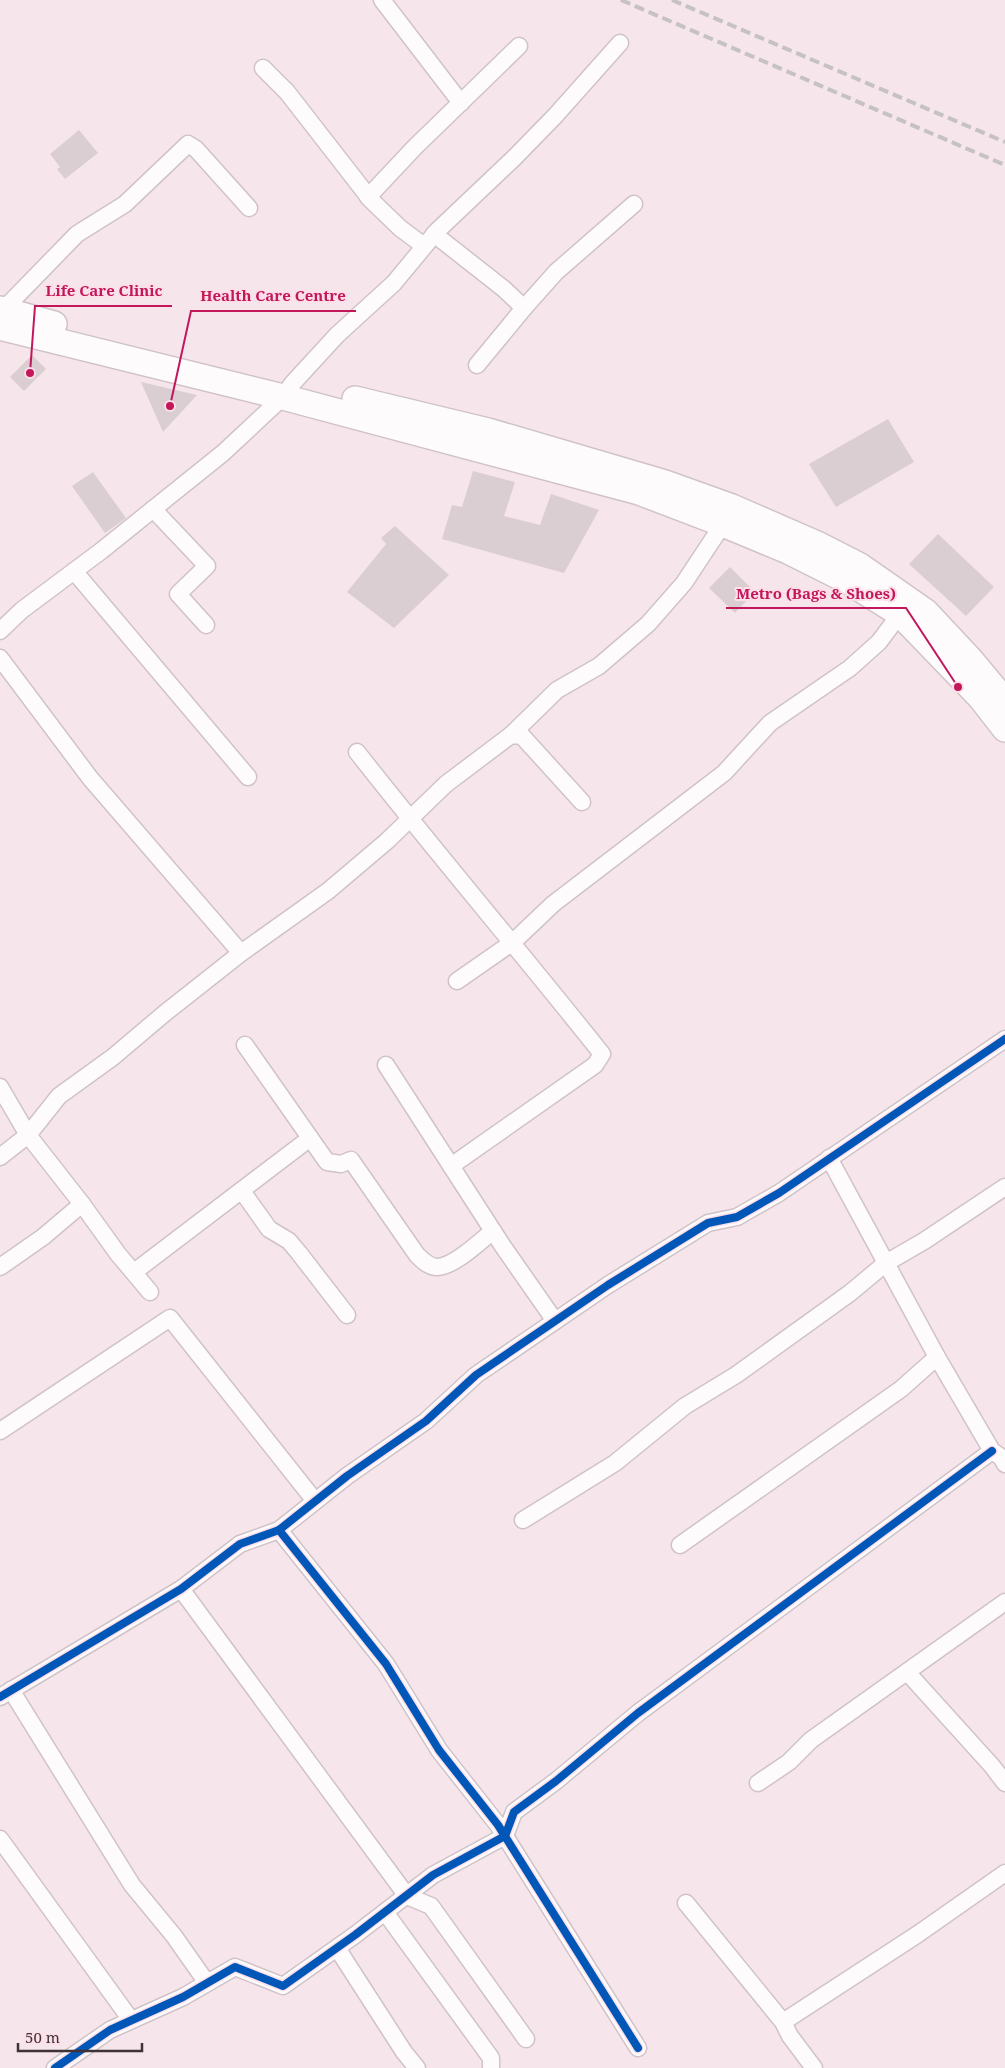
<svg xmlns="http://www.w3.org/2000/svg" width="1005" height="2068" font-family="'Noto Serif',serif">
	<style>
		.building { fill: #dbced2 }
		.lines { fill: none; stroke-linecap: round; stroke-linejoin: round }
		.street-casing { stroke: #d0c3c7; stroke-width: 19 }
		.primary-casing { stroke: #d0c3c7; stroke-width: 28 }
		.street { stroke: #fefbfc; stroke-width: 16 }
		.primary { stroke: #fefbfc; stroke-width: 25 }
		.rail { stroke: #c6c1c3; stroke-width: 4; stroke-dasharray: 10 5; stroke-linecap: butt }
		.cycleway-casing { stroke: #fddfe8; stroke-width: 11 }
		.cycleway { stroke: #0057b8; stroke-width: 8 }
		.leader { fill: none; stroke: #c2185b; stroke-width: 2 }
		.callout-dot { fill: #c2185b; stroke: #fddfe8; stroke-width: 2 }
		.callout-label { font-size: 15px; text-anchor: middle; font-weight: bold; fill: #c2185b; stroke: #fddfe8; stroke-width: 4; stroke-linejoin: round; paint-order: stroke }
	</style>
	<rect width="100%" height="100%" fill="#f6e6eb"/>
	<g class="building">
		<polygon points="79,130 98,153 65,179 57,169 60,167 50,154"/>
		<polygon points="32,355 46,369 24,391 10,377"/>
		<polygon points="141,382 197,395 163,432"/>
		<polygon points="888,419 914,462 836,507 809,464"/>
		<polygon points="473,471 515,482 504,516 540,525 551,494 599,510 564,573 442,539 452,505 462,507"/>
		<polygon points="93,472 126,518 105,533 72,486"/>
		<polygon points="395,526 449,575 394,628 347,592 386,544 381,538"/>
		<polygon points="938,534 994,587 966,616 909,564"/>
		<polygon points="730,567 755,592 735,613 709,588"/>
	</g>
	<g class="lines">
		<g class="street-casing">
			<g id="street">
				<polyline points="382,0 461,103"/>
				<polyline points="263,68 287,92 371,200 400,228 424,246"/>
				<polyline points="368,197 415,147 519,46"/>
				<polyline points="434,234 504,289 524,308"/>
				<polyline points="3,310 77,234 125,204 188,144 196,149 249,208"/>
				<polyline points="477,365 524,308 556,272 634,204"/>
				<polyline points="153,509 207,566 178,594 206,625"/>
				<polyline points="74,571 248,777"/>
				<polyline points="0,631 22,610 101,551 223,453 283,397 292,384 337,335 394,283 437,231 514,158 555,116 620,43"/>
				<polyline points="0,658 90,778 241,953"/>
				<polyline points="511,735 557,690 599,666 648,624 684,583 723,524"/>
				<path d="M357 752C437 854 521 952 602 1054L595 1065 451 1166"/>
				<polyline points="457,981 513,942 553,904 724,773 770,723 850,668 879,642 900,614"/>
				<path d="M245 1045 327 1162 341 1164 351 1160 417 1255C422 1260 429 1267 437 1267 455 1266 479 1242 493 1231"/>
				<polyline points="386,1065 502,1245 555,1321"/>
				<polyline points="0,1087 28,1135 82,1204 118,1254 150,1292"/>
				<polyline points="0,1157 28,1135 59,1096 113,1057 165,1013 241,953 328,891 387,841 446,784 511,735 522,736 582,802"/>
				<polyline points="829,1158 937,1357 992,1451 1001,1457 1005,1464"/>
				<polyline points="242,1191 269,1229 289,1241 299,1253 347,1315"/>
				<polyline points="0,1267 43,1237 82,1204"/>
				<polyline points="134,1272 309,1139"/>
				<polyline points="0,1431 170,1318 315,1501"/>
				<polyline points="523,1520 615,1463 685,1406 736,1375 850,1293 886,1263 924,1241 1005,1187"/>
				<polyline points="279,1530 347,1476 426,1421 476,1375 608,1285 708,1223 737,1217 779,1193 1005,1039"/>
				<polyline points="680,1545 901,1389 937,1357"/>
				<polyline points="181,1589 407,1896 431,1906 526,2039"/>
				<polyline points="907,1672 992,1766 1005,1783"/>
				<polyline points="11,1690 132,1885 174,1936 207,1983"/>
				<polyline points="0,1697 181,1589 240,1544 279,1530 386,1664 439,1750 498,1825 638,2048"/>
				<polyline points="758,1783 789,1762 811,1740 1005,1602"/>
				<polyline points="0,1839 131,2020"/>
				<polyline points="686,1903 783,2022 790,2036 814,2068"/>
				<polyline points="385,1912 491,2058 491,2068"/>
				<polyline points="337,1948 404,2052 417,2068"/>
				<polyline points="783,2022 918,1934 1005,1873"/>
				<polyline points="55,2068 110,2030 183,1997 235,1967 283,1986 355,1935 433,1875 505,1836 514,1812 556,1781 638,1713 992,1451"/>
			</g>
		</g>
		<g class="primary-casing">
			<g id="primary">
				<polyline points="0,309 54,324"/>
				<polyline points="0,327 283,397 639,492 723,524 788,551 846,580 900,614 980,697 1005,729"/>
				<polyline points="355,399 488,431 665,483 732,507 817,544 860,566 926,612 970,659 1005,701"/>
			</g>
		</g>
		<use href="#street" class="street"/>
		<use href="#primary" class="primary"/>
		<g class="rail">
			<polyline points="621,0 1005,165"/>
			<polyline points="672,0 1005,142"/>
		</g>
		<g class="cycleway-casing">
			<g id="cycleway">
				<polyline points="279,1530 347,1476 426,1421 476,1375 608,1285 708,1223 737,1217 779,1193 1005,1039"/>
				<polyline points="0,1697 181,1589 240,1544 279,1530 386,1664 439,1750 498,1825 638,2048"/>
				<polyline points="55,2068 110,2030 183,1997 235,1967 283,1986 355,1935 433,1875 505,1836 514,1812 556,1781 638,1713 992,1451"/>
			</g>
		</g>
		<use href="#cycleway" class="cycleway"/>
	</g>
	<path class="leader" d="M30 373L35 306H172M170 406L191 311H356M958 687L906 608H726"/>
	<g class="callout-dot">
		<circle cx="30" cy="373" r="5"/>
		<circle cx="170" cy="406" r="5"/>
		<circle cx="958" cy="687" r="5"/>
	</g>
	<g class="callout-label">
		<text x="104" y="296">Life Care Clinic</text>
		<text x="273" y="301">Health Care Centre</text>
		<text x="816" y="599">Metro (Bags &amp; Shoes)</text>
	</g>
	<path d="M18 2043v8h124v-8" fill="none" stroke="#3f3337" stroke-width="2.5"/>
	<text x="25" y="2043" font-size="15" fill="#3f3337" stroke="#fddfe8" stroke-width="4" paint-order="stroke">50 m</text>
</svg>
